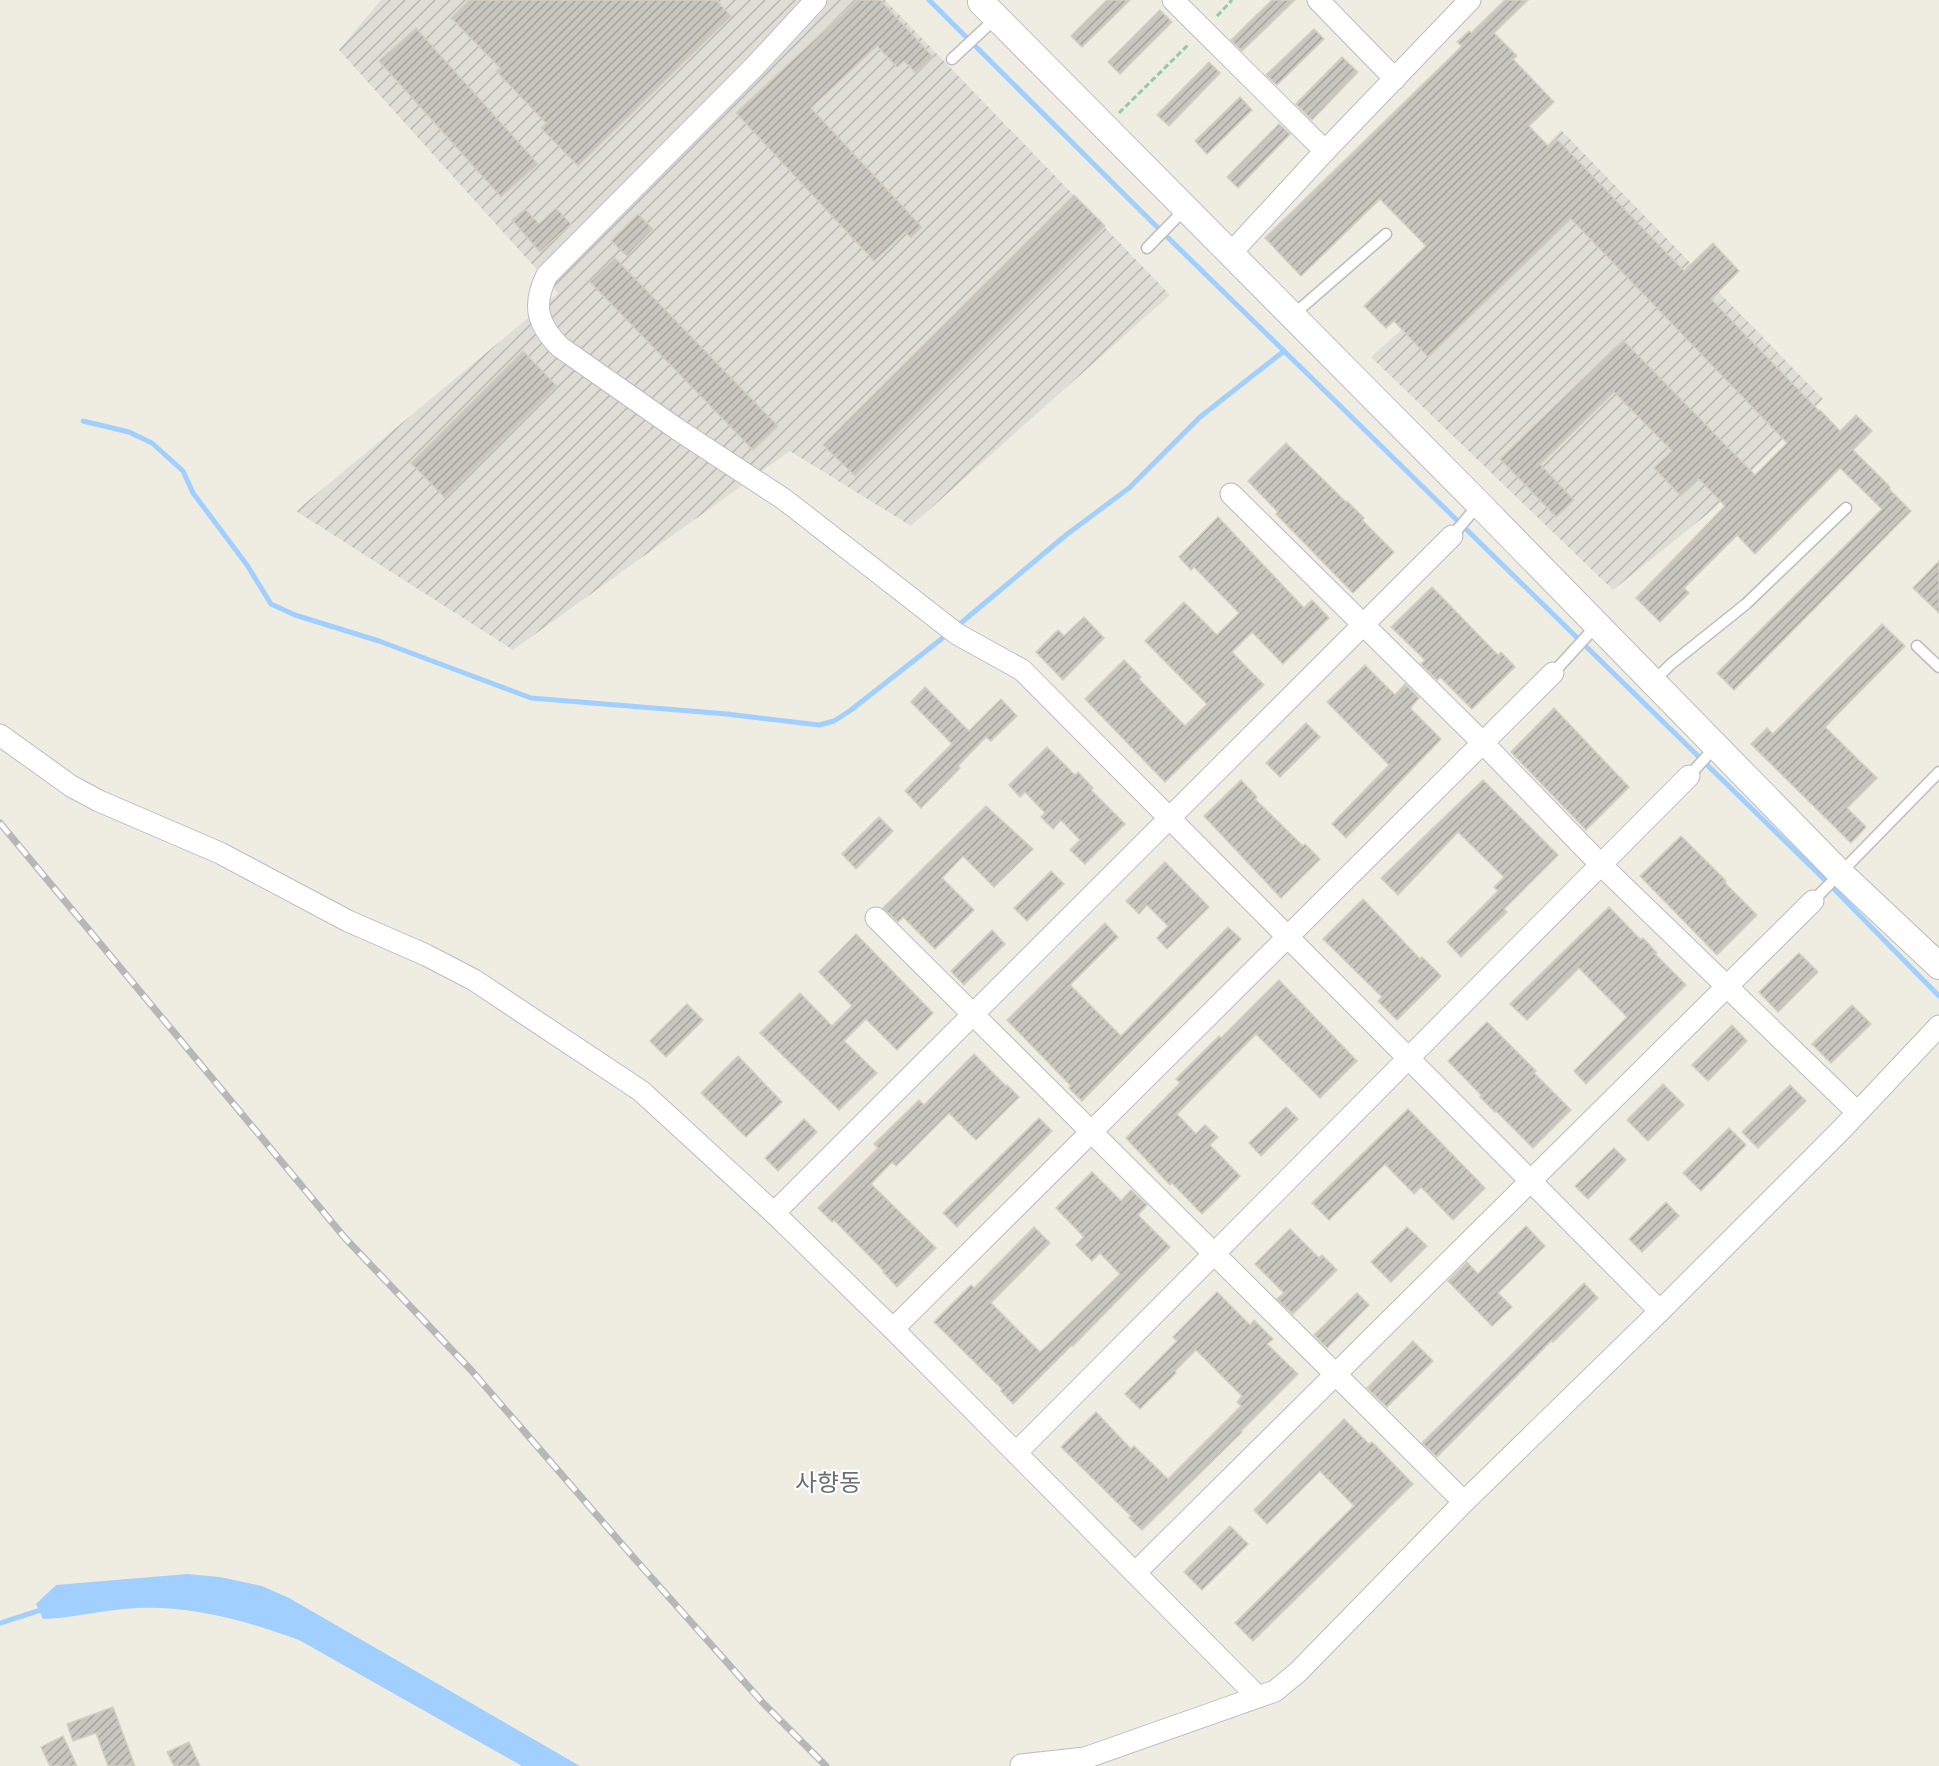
<svg xmlns="http://www.w3.org/2000/svg" width="1939" height="1766" font-family="'DejaVu Sans','Noto Sans KR',sans-serif">
	<style>
		.industrial { fill: url(#industrial-furrows) }
		.water { fill: #a1cfff }
		.lines { fill: none; stroke-linecap: round; stroke-linejoin: round }
		.stream { stroke: #a1cfff; stroke-width: 5 }
		.building { fill: url(#building-hatch); stroke: #d4cfc0; stroke-width: 1.5 }
		.service-casing { stroke: #babcc2; stroke-width: 13 }
		.minor-casing { stroke: #babcc2; stroke-width: 23 }
		.tertiary-casing { stroke: #babcc2; stroke-width: 28 }
		.path { stroke: #94caa8; stroke-width: 3; stroke-dasharray: 6 3; stroke-linecap: butt }
		.service { stroke: #fff; stroke-width: 10 }
		.minor { stroke: #fff; stroke-width: 21 }
		.tertiary { stroke: #fff; stroke-width: 26 }
		.rail-casing { stroke: #b6b7b7; stroke-width: 7 }
		.rail { stroke: #fff; stroke-width: 4.5; stroke-dasharray: 14; stroke-linecap: butt }
		.labels { text-anchor: middle; dominant-baseline: central; stroke-width: 4.5; stroke-linejoin: round; paint-order: stroke }
		.quarter-label { font-size: 24px; fill: #6b7076; stroke: #fff }
	</style>
	<defs>
		<pattern id="industrial-furrows" width="10" height="10" patternUnits="userSpaceOnUse" patternTransform="scale(1.5)"><rect width="10" height="10" fill="#dfded6"/><path d="M-1 1l2-2M0 10L10 0M9 11l2-2" fill="none" stroke="#b8b7b1"/></pattern>
		<pattern id="building-hatch" width="6" height="6" patternUnits="userSpaceOnUse" patternTransform="scale(1.5)"><rect width="6" height="6" fill="#c9c6bf"/><path d="M-1 1l2-2M0 6l6-6M5 7l2-2" fill="none" stroke="#a6a49f"/></pattern>
	</defs>
	<rect width="100%" height="100%" fill="#efede2"/>
	<g class="industrial">
		<polygon points="381,0 885,0 1170,295 911,526 790,451 513,650 296,511 558,293 339,50"/>
		<polygon points="1561,130 1823,399 1715,508 1613,590 1371,357 1398,333 1550,187 1527,165"/>
	</g>
	<path class="water" d="M187 1574 220 1577 262 1586 289 1598 580 1766H522L299 1640C248 1621 193 1606 138 1608 106 1609 75 1618 43 1619L36 1604 56 1585Z"/>
	<g class="lines">
		<g class="stream">
			<polyline points="929,0 1150,220 1833,888 1939,996"/>
			<polyline points="83,421 129,432 152,443 183,471 193,493 247,565 271,604 295,615 379,641 531,698 727,714 819,725 834,721 851,710 949,633"/>
			<polyline points="956,627 1066,535 1129,488 1200,417 1284,351"/>
			<polyline points="0,1623 44,1609"/>
		</g>
	</g>
	<g class="building">
		<polygon points="469,0 716,0 731,16 578,166 541,128 546,123 496,71 500,68 451,18"/>
		<polygon points="857,0 880,0 933,57 916,73 904,61 897,67 877,46 811,108 922,227 911,238 905,232 874,261 736,113"/>
		<polygon points="1107,0 1130,0 1082,47 1071,36"/>
		<polygon points="1272,0 1295,0 1242,51 1231,40"/>
		<polygon points="1505,0 1528,0 1494,33 1517,56 1513,59 1554,102 1529,126 1549,147 1557,139 1684,271 1713,243 1739,271 1711,299 1819,411 1820,410 1840,431 1856,415 1872,431 1853,450 1890,487 1889,489 1911,511 1734,690 1717,673 1882,509 1840,468 1755,554 1737,535 1684,588 1689,593 1660,622 1636,598 1725,506 1699,479 1681,496 1654,468 1672,451 1614,392 1540,464 1574,500 1556,517 1500,459 1623,340 1755,475 1787,443 1571,219 1428,357 1394,321 1386,328 1364,306 1426,246 1380,199 1301,276 1265,238 1462,46 1457,42 1469,31 1471,33"/>
		<polygon points="1160,10 1172,22 1120,74 1108,62"/>
		<polygon points="416,28 538,164 501,197 379,61"/>
		<polygon points="1314,29 1324,39 1277,85 1266,75"/>
		<polygon points="1342,57 1358,72 1312,120 1296,104"/>
		<polygon points="1209,62 1220,73 1169,126 1157,115"/>
		<polygon points="1240,97 1252,110 1207,154 1195,141"/>
		<polygon points="1279,124 1290,134 1238,188 1227,177"/>
		<polygon points="1074,195 1105,226 855,476 823,445"/>
		<polygon points="556,208 571,224 540,252 512,220 525,209 539,224"/>
		<polygon points="638,214 653,229 627,256 611,241"/>
		<polygon points="615,258 778,426 753,450 590,282"/>
		<polygon points="523,351 557,386 445,498 411,463"/>
		<polygon points="1286,443 1346,502 1347,501 1364,518 1362,520 1394,552 1353,593 1276,514 1278,512 1248,481"/>
		<polygon points="1218,517 1304,608 1312,600 1329,618 1283,664 1252,632 1232,652 1264,685 1165,782 1085,699 1124,660 1141,677 1139,679 1185,726 1207,704 1145,641 1184,602 1217,635 1239,613 1194,567 1191,570 1179,557"/>
		<polygon points="1939,561 1939,613 1913,588"/>
		<polygon points="1432,587 1498,655 1501,652 1515,667 1472,709 1440,677 1437,680 1421,664 1425,660 1391,627"/>
		<polygon points="1084,617 1104,638 1063,680 1036,652 1058,630 1064,636"/>
		<polygon points="1882,624 1905,646 1825,727 1877,778 1847,808 1866,827 1851,843 1751,744 1767,728 1773,734"/>
		<polygon points="1365,665 1395,695 1405,684 1419,698 1410,708 1441,739 1346,838 1332,824 1389,765 1327,702"/>
		<polygon points="925,687 969,731 1001,699 1017,716 991,741 986,737 958,766 960,768 921,808 905,791 952,744 911,702"/>
		<polygon points="1554,708 1629,787 1586,830 1511,752"/>
		<polygon points="1306,723 1320,737 1280,777 1266,763"/>
		<polygon points="1047,747 1075,775 1078,772 1093,788 1091,790 1125,824 1085,864 1070,850 1080,840 1061,820 1053,829 1041,817 1045,813 1025,792 1020,797 1009,785"/>
		<polygon points="1241,780 1257,797 1255,799 1303,846 1305,844 1320,859 1281,898 1204,816"/>
		<polygon points="1483,780 1558,855 1504,909 1507,912 1461,957 1447,942 1498,891 1494,887 1504,877 1458,832 1398,895 1381,878"/>
		<polygon points="986,806 1033,849 994,887 963,856 942,878 974,910 935,949 903,917 898,922 883,908"/>
		<polygon points="879,817 893,831 856,869 842,854"/>
		<polygon points="1681,836 1726,881 1725,883 1757,915 1717,955 1640,876"/>
		<polygon points="1165,862 1209,907 1167,949 1157,938 1168,926 1147,905 1139,914 1126,901"/>
		<polygon points="1051,871 1064,884 1027,921 1014,908"/>
		<polygon points="1363,899 1420,959 1422,957 1441,976 1397,1020 1378,1001 1382,997 1323,939"/>
		<polygon points="1609,907 1641,940 1643,938 1657,953 1655,954 1686,985 1586,1084 1574,1071 1627,1017 1579,968 1527,1020 1510,1004"/>
		<polygon points="1105,923 1118,937 1070,985 1121,1036 1228,927 1241,939 1082,1101 1069,1088 1071,1086 1007,1020"/>
		<polygon points="992,930 1005,944 964,985 951,971"/>
		<polygon points="856,934 933,1013 897,1050 866,1019 844,1041 877,1073 839,1110 760,1033 800,993 832,1026 852,1006 819,972"/>
		<polygon points="1799,953 1818,972 1778,1012 1759,992"/>
		<polygon points="1279,980 1357,1061 1320,1098 1256,1034 1177,1114 1196,1134 1205,1125 1218,1137 1210,1145 1240,1176 1202,1214 1172,1183 1170,1185 1126,1138 1180,1083 1176,1079 1219,1036 1221,1038"/>
		<polygon points="687,1004 703,1020 666,1057 650,1041"/>
		<polygon points="1852,1005 1871,1024 1831,1063 1812,1044"/>
		<polygon points="1487,1022 1536,1071 1534,1073 1571,1110 1533,1148 1496,1111 1495,1112 1480,1097 1482,1096 1448,1061"/>
		<polygon points="1732,1025 1747,1041 1708,1081 1692,1065"/>
		<polygon points="974,1054 1006,1086 1007,1085 1019,1097 976,1140 949,1113 896,1166 892,1162 871,1184 936,1248 897,1287 883,1272 884,1271 834,1220 832,1222 818,1208 878,1148 874,1144 919,1100 924,1105"/>
		<polygon points="738,1056 782,1102 746,1137 701,1093"/>
		<polygon points="1663,1084 1684,1105 1648,1141 1627,1120"/>
		<polygon points="1790,1085 1806,1101 1758,1148 1742,1132"/>
		<polygon points="1286,1107 1298,1119 1261,1156 1249,1143"/>
		<polygon points="1408,1109 1485,1188 1453,1220 1421,1187 1414,1194 1385,1164 1329,1220 1312,1203"/>
		<polygon points="1039,1118 1052,1131 957,1227 943,1213"/>
		<polygon points="804,1119 817,1132 778,1171 765,1158"/>
		<polygon points="1729,1128 1746,1145 1701,1191 1683,1173"/>
		<polygon points="1614,1148 1626,1160 1588,1199 1575,1186"/>
		<polygon points="1092,1172 1121,1201 1131,1190 1147,1205 1138,1215 1170,1247 1073,1346 1072,1345 1013,1404 1001,1391 1002,1389 934,1322 971,1285 974,1288 1034,1227 1050,1243 991,1303 1040,1352 1048,1345 1120,1274 1100,1253 1092,1261 1076,1245 1084,1237 1056,1208"/>
		<polygon points="1666,1202 1679,1216 1642,1252 1629,1239"/>
		<polygon points="1526,1226 1545,1246 1498,1293 1512,1307 1492,1326 1448,1281 1467,1262 1478,1274"/>
		<polygon points="1407,1227 1427,1246 1391,1282 1371,1262"/>
		<polygon points="1290,1229 1319,1258 1322,1255 1337,1270 1293,1314 1277,1299 1284,1293 1255,1264"/>
		<polygon points="1584,1283 1598,1298 1553,1342 1552,1340 1437,1457 1422,1443"/>
		<polygon points="1217,1292 1250,1325 1254,1320 1273,1339 1267,1344 1298,1374 1241,1431 1242,1432 1142,1530 1129,1518 1131,1516 1061,1447 1096,1412 1131,1449 1134,1446 1168,1479 1241,1406 1237,1402 1242,1396 1196,1350 1175,1371 1176,1373 1140,1409 1125,1394 1177,1341 1173,1337"/>
		<polygon points="1357,1293 1369,1305 1327,1348 1314,1335"/>
		<polygon points="1413,1341 1433,1361 1387,1407 1367,1388"/>
		<polygon points="1344,1419 1369,1444 1372,1442 1413,1484 1253,1641 1235,1623 1354,1506 1320,1471 1267,1524 1254,1510"/>
		<polygon points="1230,1526 1248,1544 1202,1590 1184,1572"/>
		<polygon points="113,1707 135,1766 108,1766 96,1733 73,1741 67,1724"/>
		<polygon points="63,1736 77,1766 50,1766 41,1747"/>
		<polygon points="189,1742 200,1766 174,1766 167,1752"/>
	</g>
	<g class="lines">
		<g class="service-casing">
			<g id="service">
				<polyline points="952,59 996,18"/>
				<polyline points="1147,248 1186,208"/>
				<polyline points="1293,315 1386,234"/>
				<polyline points="1452,536 1479,504"/>
				<polyline points="1917,646 1939,667"/>
				<polyline points="1553,673 1597,625"/>
				<polyline points="1653,682 1671,664 1746,604 1846,508"/>
				<polyline points="1689,776 1716,746"/>
				<polyline points="1813,901 1939,772"/>
			</g>
		</g>
		<g class="minor-casing">
			<g id="minor">
				<path d="M816 0 755 66 547 275C532 305 537 324 560 347L677 429 785 500 957 634 1022 670 1660 1311"/>
				<polyline points="1173,0 1325,151"/>
				<polyline points="1318,0 1395,79"/>
				<polyline points="1231,253 1325,151 1470,0"/>
				<polyline points="1231,494 1483,743 1601,865 1857,1112"/>
				<polyline points="0,735 71,786 99,801 220,853 348,921 426,955 474,980 641,1091 774,1213 893,1329 1258,1697"/>
				<polyline points="876,918 1464,1502"/>
				<polyline points="774,1213 1452,536"/>
				<polyline points="893,1329 1553,673"/>
				<polyline points="1016,1453 1689,776"/>
				<polyline points="1135,1573 1813,901"/>
				<polyline points="1021,1765 1085,1758 1275,1691 1298,1672 1464,1502 1660,1311 1842,1129 1939,1026"/>
			</g>
		</g>
		<g class="tertiary-casing">
			<polyline id="tertiary" points="981,2 1479,504 1839,872 1939,966"/>
		</g>
		<g class="path">
			<polyline points="1217,16 1232,0"/>
			<polyline points="1119,113 1189,44"/>
		</g>
		<use href="#service" class="service"/>
		<use href="#minor" class="minor"/>
		<use href="#tertiary" class="tertiary"/>
		<g class="rail-casing">
			<polyline id="rail" points="0,823 345,1238 471,1370 634,1558 763,1703 826,1766"/>
		</g>
		<use href="#rail" class="rail"/>
	</g>
	<g class="labels">
		<g class="quarter-label">
			<text x="828" y="1483">사향동</text>
		</g>
	</g>
</svg>
